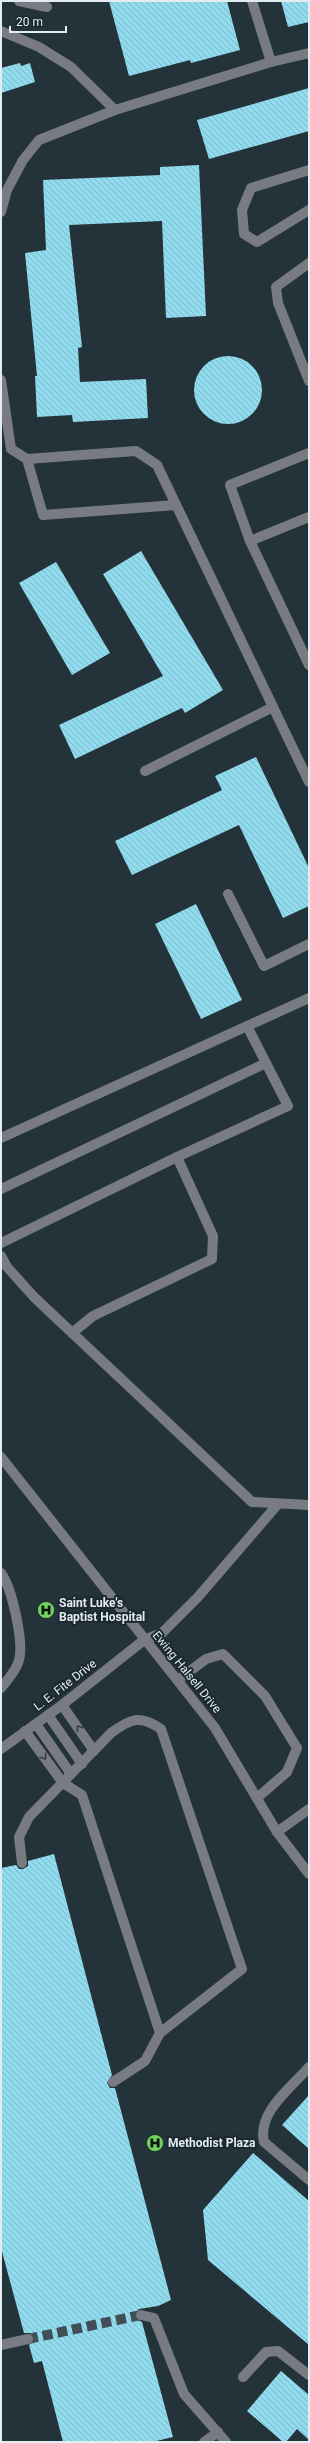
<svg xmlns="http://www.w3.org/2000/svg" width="310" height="2443" font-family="Roboto,sans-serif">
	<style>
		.building { fill: url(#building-back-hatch) }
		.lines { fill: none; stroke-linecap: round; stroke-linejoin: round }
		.minor-tunnel { stroke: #414e55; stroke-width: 10; stroke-dasharray: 10 5; stroke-linecap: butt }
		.minor { stroke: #787c82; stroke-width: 10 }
		.oneway { stroke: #323d44 }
		.labels { text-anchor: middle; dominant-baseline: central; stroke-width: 4; stroke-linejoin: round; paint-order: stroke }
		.poi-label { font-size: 12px; font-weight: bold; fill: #e3ecf1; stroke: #1b282f; text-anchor: start }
		.street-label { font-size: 12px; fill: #e3ecf1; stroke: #1b282f }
	</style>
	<defs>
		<pattern id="building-back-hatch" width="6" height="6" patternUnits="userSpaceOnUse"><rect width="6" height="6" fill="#90dbed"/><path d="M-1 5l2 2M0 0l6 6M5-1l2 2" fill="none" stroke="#7db6c4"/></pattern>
	</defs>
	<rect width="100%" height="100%" fill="#243239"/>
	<g class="building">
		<polygon points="109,1 227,1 240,50 191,63 190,60 129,76"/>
		<polygon points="281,1 309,1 309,22 288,27"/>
		<polygon points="20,63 21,66 30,63 35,82 1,93 1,68"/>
		<polygon points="309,88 309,131 209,159 197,120"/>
		<polygon points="199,165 206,316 166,318 162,221 69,225 82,347 78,348 80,382 146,379 148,418 73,422 72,415 37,417 35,376 37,376 25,253 46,250 43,180 160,175 160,167"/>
		<circle cx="228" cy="390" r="34"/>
		<polygon points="141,551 223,690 185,713 182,708 75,759 59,725 163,676 103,574"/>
		<polygon points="56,562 110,653 72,675 19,583"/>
		<polygon points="256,757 309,868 309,906 283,918 239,825 132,875 115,841 222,790 215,776"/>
		<polygon points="196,904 242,1000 201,1019 155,924"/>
		<polygon points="54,1854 112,2075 107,2083 110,2088 115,2088 171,2300 158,2306 139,2309 135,2314 136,2319 142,2322 173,2437 152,2442 63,2442 42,2361 34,2363 29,2345 34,2341 34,2337 30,2333 24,2333 1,2248 1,1868 16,1865 19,1869 23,1869 28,1866 28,1861"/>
		<polygon points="309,2095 309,2149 282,2125"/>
		<polygon points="253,2153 309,2201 309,2345 208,2260 203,2210"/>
		<polygon points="281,2371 309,2395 309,2440 297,2429 286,2442 283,2442 247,2411"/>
	</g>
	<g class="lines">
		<polyline class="minor-tunnel" points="28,2339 141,2315"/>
		<g class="minor">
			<polyline points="19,1 47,7"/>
			<polyline points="252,1 271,62 309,53"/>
			<polyline points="1,31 39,47 71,67 115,110"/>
			<polyline points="309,170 251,188 242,210 244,234 257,242 309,210"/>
			<polyline points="1,212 7,190 23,160 39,140 115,110 271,62"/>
			<polyline points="309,263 276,287 278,303 309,381"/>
			<polyline points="1,380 11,449 27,459 136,451 157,465 309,782"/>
			<polyline points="27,459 43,515 176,505"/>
			<polyline points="309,517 250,541 309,665"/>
			<polyline points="250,541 230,485 309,453"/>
			<polyline points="145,771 273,707"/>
			<polyline points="228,894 264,966 309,944"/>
			<polyline points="1,1138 309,998"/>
			<polyline points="177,1157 288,1106 247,1026"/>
			<polyline points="1,1189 266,1063"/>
			<polyline points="1,1243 177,1157 213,1236 212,1259 93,1316 72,1333"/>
			<polyline points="1,1256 7,1267 34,1297 252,1502 309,1505"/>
			<polyline points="1,1457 215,1728 277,1832 309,1874"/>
			<path d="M1 1573C12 1588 24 1642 19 1660 17 1669 7 1681 1 1688"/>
			<polyline points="178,1680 206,1659 223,1654 265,1696 297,1748 287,1772 257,1798"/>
			<polyline points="62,1705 94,1751"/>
			<polyline points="48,1715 82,1764"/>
			<polyline points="36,1724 71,1774"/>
			<polyline points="25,1731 63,1783 82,1795 160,2033"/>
			<polyline points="1,1749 62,1705 144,1640 162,1633 198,1597 278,1504"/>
			<polyline points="277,1832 309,1809"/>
			<path d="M22 1863 19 1837 29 1817 111 1733C130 1719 140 1714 161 1729L242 1969 160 2033 145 2061 113 2082"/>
			<path d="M309 2067C291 2088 257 2112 264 2142L309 2180"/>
			<polyline points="141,2315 154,2318 184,2394 226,2442"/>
			<polyline points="1,2345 28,2339"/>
			<polyline points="243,2377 266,2352 278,2351 309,2375"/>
			<polyline points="204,2442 218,2432"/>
		</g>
	</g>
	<defs><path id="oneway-chevron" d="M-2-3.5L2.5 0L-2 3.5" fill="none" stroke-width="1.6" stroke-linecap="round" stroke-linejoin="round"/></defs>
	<g class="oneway">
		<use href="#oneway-chevron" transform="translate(79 1728) rotate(-125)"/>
		<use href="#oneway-chevron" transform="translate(44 1757) rotate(54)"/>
	</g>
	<defs>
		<g id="hospital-disc" transform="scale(0.9)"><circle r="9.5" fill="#71d35e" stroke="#1b282f"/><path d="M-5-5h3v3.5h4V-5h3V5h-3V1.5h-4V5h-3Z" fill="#111"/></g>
	</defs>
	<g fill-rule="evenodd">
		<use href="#hospital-disc" x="46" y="1610"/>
		<use href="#hospital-disc" x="155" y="2143"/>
	</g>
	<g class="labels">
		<g class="poi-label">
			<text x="59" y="1603">Saint Luke's<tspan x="59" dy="14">Baptist Hospital</tspan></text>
			<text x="168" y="2143">Methodist Plaza</text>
		</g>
		<g class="street-label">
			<text transform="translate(187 1672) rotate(51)">Ewing Halsell Drive</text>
			<text transform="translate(65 1685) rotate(-38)">L. E. Fite Drive</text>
		</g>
	</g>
	<rect width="310" height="2443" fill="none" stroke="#e3ecf1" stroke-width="4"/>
	<path d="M10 26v6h56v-6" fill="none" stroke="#e3ecf1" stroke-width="2"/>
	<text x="16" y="26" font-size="12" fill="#e3ecf1" stroke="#1b282f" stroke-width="3" paint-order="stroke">20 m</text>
</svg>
